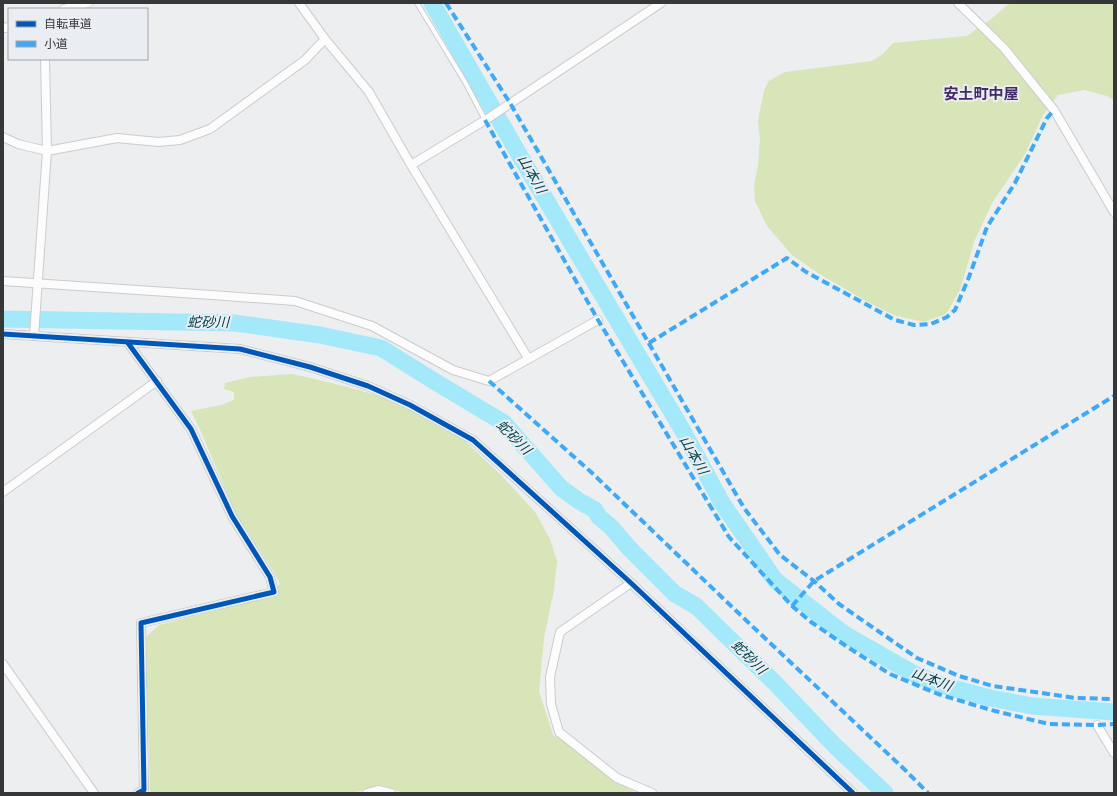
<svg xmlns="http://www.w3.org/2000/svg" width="1117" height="796" font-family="Arial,'Noto Sans JP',sans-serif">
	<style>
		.green { fill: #d8e5b8 }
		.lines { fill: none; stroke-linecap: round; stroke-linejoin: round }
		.river { stroke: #a3e9fa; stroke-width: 17 }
		.lane-casing { stroke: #caccce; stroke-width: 6 }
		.street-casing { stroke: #caccce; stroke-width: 10 }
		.lane { stroke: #fcfcfd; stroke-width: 4 }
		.street { stroke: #fcfcfd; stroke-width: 8 }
		.quiet { stroke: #3fa9f5; stroke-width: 4; stroke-dasharray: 8 4; stroke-linecap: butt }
		.cycleway-casing { stroke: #eaeef2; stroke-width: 8 }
		.cycleway { stroke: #0057b8; stroke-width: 5 }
		.labels { text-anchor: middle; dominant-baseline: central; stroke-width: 4; stroke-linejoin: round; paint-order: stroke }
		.water-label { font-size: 14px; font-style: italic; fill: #03444f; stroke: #eaeef2 }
		.quarter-label { font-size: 15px; font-weight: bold; fill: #452b65; stroke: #eaeef2 }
	</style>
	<rect width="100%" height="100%" fill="#eceef0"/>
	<g class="green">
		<polygon points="1010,3 1114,3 1114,100 1107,96 1084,90 1058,95 1043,115 1025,154 992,203 974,242 960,290 946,314 924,322 893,315 866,301 821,275 792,255 767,226 755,201 754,186 758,165 760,140 758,121 764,90 769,81 785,72 872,61 883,54 893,43 967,36 990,20"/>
		<polygon points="293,374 344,386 412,405 463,439 501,475 535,512 550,539 557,561 554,590 544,638 539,691 553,735 574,747 614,780 636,793 405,793 382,786 351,793 150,793 148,721 143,640 159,625 268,597 280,584 274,572 236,514 198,425 191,411 221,405 234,400 234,392 224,389 225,383 250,377"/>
	</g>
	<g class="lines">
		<g class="river">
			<polyline points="432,3 520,156 683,431 722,503 775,580 844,634 916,675 941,685 990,698 1032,706 1114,712"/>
			<polyline points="3,319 235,323 320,335 381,348 434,381 504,423 561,488 579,501 595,510 599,517 611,527 629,548 675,594 696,606 775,683 835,746 885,793"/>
		</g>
		<g class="lane-casing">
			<polyline id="lane" points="417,3 465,82 485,120"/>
		</g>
		<g class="street-casing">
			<g id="street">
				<polyline points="299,3 325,39 369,92 411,165 528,358"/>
				<polyline points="958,3 1004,48 1054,110 1114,212"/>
				<polyline points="64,9 88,3"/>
				<polyline points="3,27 5,28 9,27"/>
				<polyline points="3,137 18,144 47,151 117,138 158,142 180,140 210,129 305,60 325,39"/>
				<polyline points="411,165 487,119 661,3"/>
				<polyline points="3,281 212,295 295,301 372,326 453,370 489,381 598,320"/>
				<polyline points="3,334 240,349 310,367 368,386 410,405 473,440 631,583 853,793"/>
				<polyline points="34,336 47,151 45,59"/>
				<polyline points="128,343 191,429 232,516 270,577 274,592 141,623 144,790 138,793"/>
				<polyline points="3,492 157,381"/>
				<polyline points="631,583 560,632 550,677 551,704 559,732 617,778 652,793"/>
				<polyline points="3,664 94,793"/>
				<polyline points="1097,725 1114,753"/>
				<polyline points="367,793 378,790 391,793"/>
			</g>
		</g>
		<use href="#lane" class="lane"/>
		<use href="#street" class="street"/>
		<g class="quiet">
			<polyline points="446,3 510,103 744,508 780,555 814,581 839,604 917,658 959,676 993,686 1076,698 1114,699"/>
			<polyline points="485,120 598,320 729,537 792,606 811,622 849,648 890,674 938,694 991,710 1049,724 1097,725 1114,724"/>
			<polyline points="649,343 787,258 806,272 895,320 914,325 931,324 947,317 955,310 969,277 987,227 1015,183 1047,118 1054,110"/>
			<polyline points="489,381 591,472 752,626 902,767 928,793"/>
			<polyline points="792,606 814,581 1114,396"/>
		</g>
		<g class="cycleway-casing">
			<g id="cycleway">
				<polyline points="3,334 240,349 310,367 368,386 410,405 473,440 631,583 853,793"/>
				<polyline points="128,343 191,429 232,516 270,577 274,592 141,623 144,790 138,793"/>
			</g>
		</g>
		<use href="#cycleway" class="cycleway"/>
	</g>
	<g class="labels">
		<g class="water-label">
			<text transform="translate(532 174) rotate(60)">山本川</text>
			<text transform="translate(208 322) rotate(1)">蛇砂川</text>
			<text transform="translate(514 437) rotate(45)">蛇砂川</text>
			<text transform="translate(694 455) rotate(60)">山本川</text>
			<text transform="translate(749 657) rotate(44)">蛇砂川</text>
			<text transform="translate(932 679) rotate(21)">山本川</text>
		</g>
		<g class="quarter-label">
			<text x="981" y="93">安土町中屋</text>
		</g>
	</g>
	<rect width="1117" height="796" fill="none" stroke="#363739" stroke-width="8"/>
	<rect x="8" y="8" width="140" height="52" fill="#eaeef2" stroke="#a2a5a8"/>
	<rect x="16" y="21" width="20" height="6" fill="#0057b8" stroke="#a2a5a8"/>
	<text x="44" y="28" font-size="12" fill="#363739">自転車道</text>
	<rect x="16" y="41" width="20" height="6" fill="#3fa9f5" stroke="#a2a5a8"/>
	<text x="44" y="48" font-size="12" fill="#363739">小道</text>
</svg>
